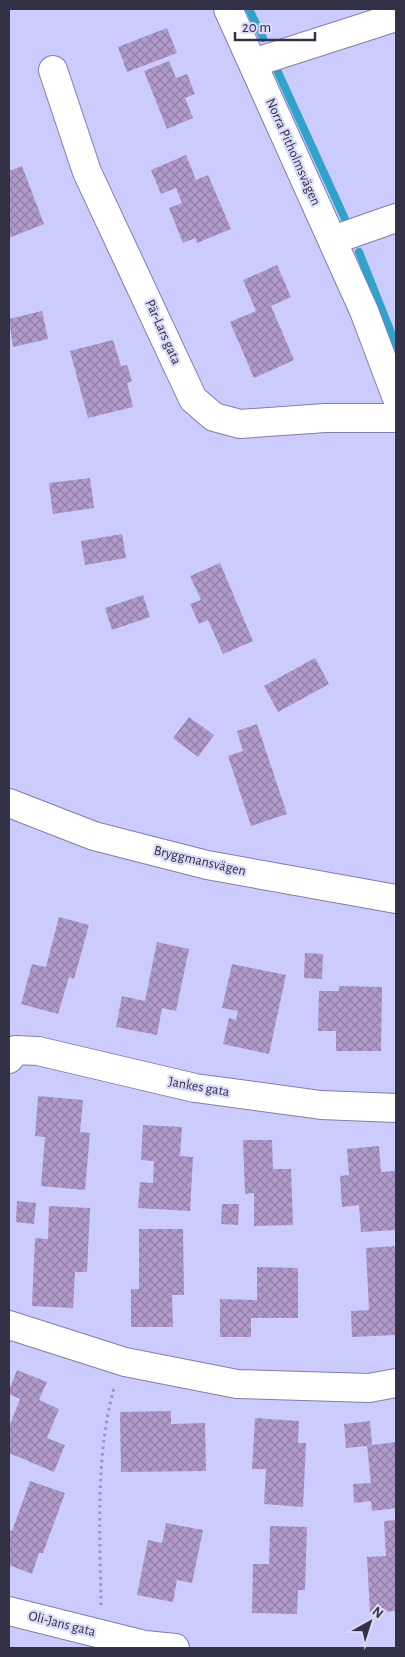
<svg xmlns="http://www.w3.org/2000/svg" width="405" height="1657" font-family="'Alegreya Sans',sans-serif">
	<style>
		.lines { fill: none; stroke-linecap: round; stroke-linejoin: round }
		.stream { stroke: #2fa3cc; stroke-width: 8 }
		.building { fill: url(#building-cross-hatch) }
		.minor-casing { stroke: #807ead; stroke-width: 30 }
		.path { stroke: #9796bf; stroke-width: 3; stroke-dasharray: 2.5 4; stroke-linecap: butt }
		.minor { stroke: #fff; stroke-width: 28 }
		.labels { text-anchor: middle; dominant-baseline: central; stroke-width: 4.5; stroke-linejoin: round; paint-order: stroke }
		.street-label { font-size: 14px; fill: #323145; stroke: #dbdaf9 }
	</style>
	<defs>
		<pattern id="building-cross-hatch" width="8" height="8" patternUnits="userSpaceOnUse" patternTransform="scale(1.25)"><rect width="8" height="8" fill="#b09ac9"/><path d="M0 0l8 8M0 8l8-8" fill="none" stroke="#907ea5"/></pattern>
	</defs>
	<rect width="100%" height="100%" fill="#cccbfe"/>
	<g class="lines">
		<g class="stream">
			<polyline points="249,9 263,38"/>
			<polyline points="277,70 345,219"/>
			<polyline points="359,252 396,345"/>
		</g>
	</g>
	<g class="building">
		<polygon points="167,28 177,53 127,72 118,47"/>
		<polygon points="169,61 176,78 187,74 195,94 185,98 193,118 167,129 144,71"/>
		<polygon points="186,155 196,180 208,175 231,229 197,243 195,238 183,243 169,208 182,203 176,188 161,194 151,170"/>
		<polygon points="22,166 44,224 9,238 9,171"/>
		<polygon points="277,265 291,297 271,306 294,360 254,378 230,322 256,311 243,280"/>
		<polygon points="42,311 48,339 13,347 9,319"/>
		<polygon points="113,340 121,366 127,365 132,381 127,383 133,407 88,418 70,351"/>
		<polygon points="90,478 94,508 53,514 49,483"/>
		<polygon points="122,534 126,558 85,565 81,541"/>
		<polygon points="220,563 253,641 223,654 208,620 199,624 190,604 201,600 190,576"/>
		<polygon points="143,595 150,617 112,630 105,608"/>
		<polygon points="315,658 329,684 278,712 264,686"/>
		<polygon points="189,717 214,735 198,757 173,738"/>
		<polygon points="257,724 287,814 251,826 228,756 243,751 237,731"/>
		<polygon points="59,917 89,925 74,979 69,977 58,1014 21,1004 32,964 46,967"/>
		<polygon points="157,942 189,949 176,1011 162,1008 157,1035 116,1027 122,996 145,1001"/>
		<polygon points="305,953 323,954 322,979 304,978"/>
		<polygon points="232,964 286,975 269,1054 223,1044 229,1018 236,1020 238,1011 222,1008"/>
		<polygon points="339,986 382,987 381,1051 336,1051 336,1031 318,1031 319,991 339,991"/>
		<polygon points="38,1096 83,1100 80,1132 90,1133 85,1190 41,1186 45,1137 35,1136"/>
		<polygon points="143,1125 182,1127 180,1156 193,1157 190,1211 138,1208 140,1182 153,1183 154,1161 141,1160"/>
		<polygon points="243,1140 272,1140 273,1169 291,1169 293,1225 254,1226 254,1193 245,1194"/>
		<polygon points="379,1146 381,1172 396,1171 396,1230 361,1232 359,1205 342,1207 340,1176 349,1175 347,1149"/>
		<polygon points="17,1201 36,1203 34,1224 16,1222"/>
		<polygon points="222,1204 239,1204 238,1225 221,1224"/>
		<polygon points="49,1206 90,1208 87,1272 75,1272 73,1308 32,1306 35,1238 48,1239"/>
		<polygon points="139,1229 183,1229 184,1295 172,1295 173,1327 131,1327 131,1289 139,1289"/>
		<polygon points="396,1246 396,1335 352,1337 351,1311 369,1310 366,1248"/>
		<polygon points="257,1267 298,1268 298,1318 251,1318 251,1337 220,1337 220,1299 257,1300"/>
		<polygon points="17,1370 47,1382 39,1400 59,1409 47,1438 65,1445 54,1472 9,1453 9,1427 20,1399 9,1394 9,1390"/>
		<polygon points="171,1411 171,1424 205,1423 206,1471 121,1472 120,1412"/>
		<polygon points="255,1418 299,1421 298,1443 306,1443 303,1507 264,1504 266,1469 252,1469"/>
		<polygon points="370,1421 372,1445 396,1442 396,1508 372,1511 371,1501 354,1503 353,1484 371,1483 367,1446 346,1448 344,1424"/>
		<polygon points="30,1481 65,1493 43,1553 39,1553 32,1574 9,1565 9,1530 12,1531"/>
		<polygon points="396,1520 396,1611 370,1612 367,1557 386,1556 384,1521"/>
		<polygon points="166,1523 203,1530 192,1583 177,1580 173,1602 137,1595 148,1540 162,1543"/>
		<polygon points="270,1526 307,1527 305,1590 298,1590 297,1614 252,1613 253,1564 269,1564"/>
	</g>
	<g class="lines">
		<g class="minor-casing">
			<g id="minor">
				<polyline points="228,9 364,311 396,396"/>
				<polyline points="253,63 396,17"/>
				<polyline points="53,70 87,172 193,399 214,417 240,424 325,418 396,418"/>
				<polyline points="333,240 396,218"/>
				<polyline points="9,803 94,836 207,865 396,899"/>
				<polyline points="9,1059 16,1050 38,1051 195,1088 321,1105 396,1108"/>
				<polyline points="9,1325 125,1362 237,1384 369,1388 396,1383"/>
				<polyline points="9,1611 145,1645 175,1648"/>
			</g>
		</g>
		<path class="path" d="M101 1605C100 1534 95 1457 114 1388"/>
		<use href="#minor" class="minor"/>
	</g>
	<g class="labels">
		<g class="street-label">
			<text transform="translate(293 152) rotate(66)">Norra Pitholmsvägen</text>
			<text transform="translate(163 332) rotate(66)">Pär-Lars gata</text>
			<text transform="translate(200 861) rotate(13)">Bryggmansvägen</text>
			<text transform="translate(199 1087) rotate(10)">Jankes gata</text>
			<text transform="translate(62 1624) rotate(14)">Oli-Jans gata</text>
		</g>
	</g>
	<rect width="405" height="1657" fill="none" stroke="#323145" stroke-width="20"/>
	<g transform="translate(370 1622) rotate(39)" stroke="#dbdaf9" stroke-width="4" paint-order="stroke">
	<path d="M0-4L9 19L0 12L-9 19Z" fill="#323145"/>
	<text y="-8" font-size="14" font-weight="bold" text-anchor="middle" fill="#323145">N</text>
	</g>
	<path d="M235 32v8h80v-8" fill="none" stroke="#323145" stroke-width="2.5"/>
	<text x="242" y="32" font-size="15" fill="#323145" stroke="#dbdaf9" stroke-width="4" paint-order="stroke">20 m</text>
</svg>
